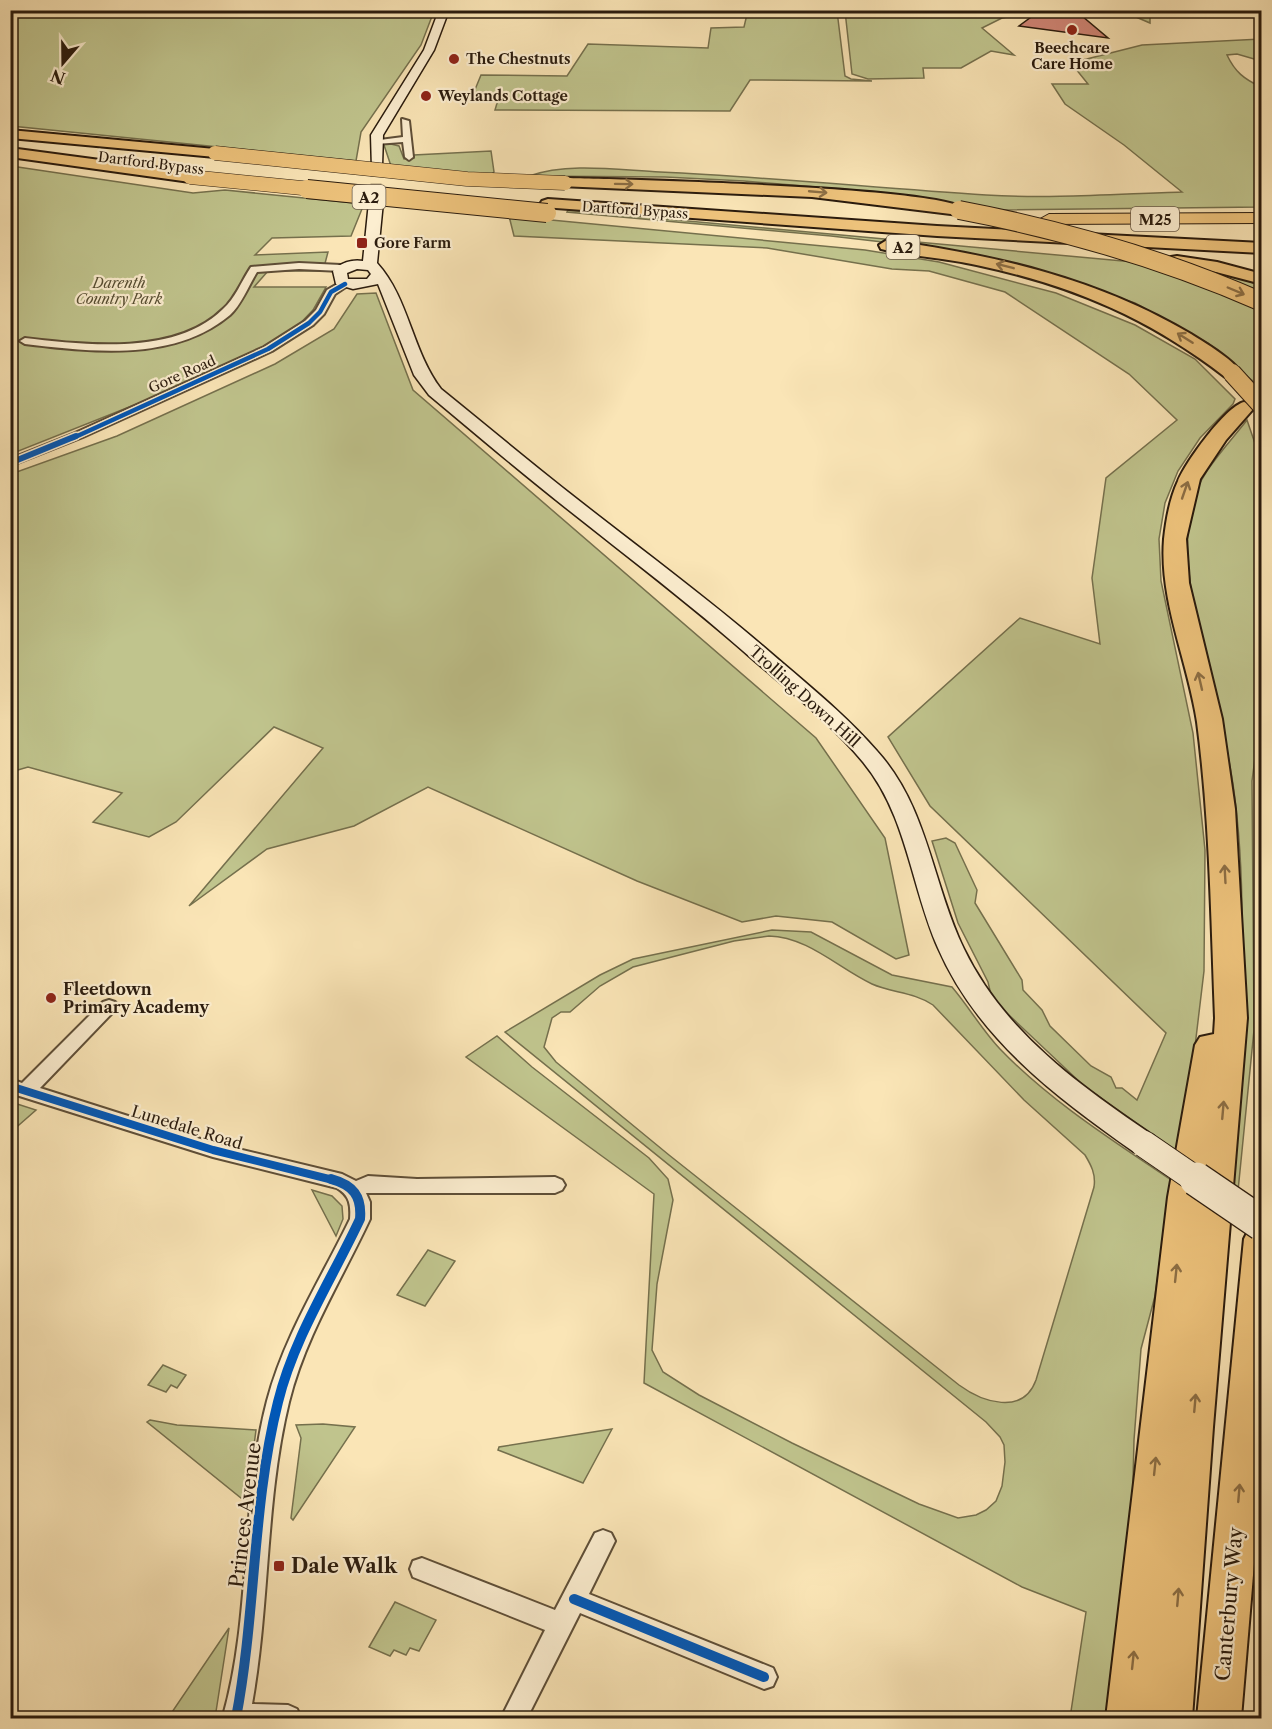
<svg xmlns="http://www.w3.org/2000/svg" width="1272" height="1729" font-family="'Libre Caslon Text',serif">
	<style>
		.green { fill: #c0c48d; stroke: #75704d; stroke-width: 1.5; fill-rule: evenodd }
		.building { fill: #d18677; stroke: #2a1b0d; stroke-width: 1.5 }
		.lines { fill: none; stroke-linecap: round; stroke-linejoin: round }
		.secondary-tunnel-far1 { stroke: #d0bd94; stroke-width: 11; stroke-dasharray: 11 6; stroke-linecap: butt }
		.secondary-tunnel { stroke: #d0bd94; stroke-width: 15; stroke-dasharray: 15 8; stroke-linecap: butt }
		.minor-casing { stroke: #5e4e37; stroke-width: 4 }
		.secondary-casing { stroke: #2a1b0d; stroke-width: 3 }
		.trunk-casing { stroke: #2a1b0d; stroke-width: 4 }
		.motorway-casing { stroke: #2a1b0d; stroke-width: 2 }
		.minor { fill: #fceed0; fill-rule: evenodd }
		.secondary { fill: #fceed0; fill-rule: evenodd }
		.trunk { fill: #edc27b; fill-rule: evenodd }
		.motorway { fill: #edc27b; fill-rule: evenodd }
		.secondary-bridge-far1-casing { stroke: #2a1b0d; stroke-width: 28; stroke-linecap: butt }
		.secondary-bridge-casing { stroke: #2a1b0d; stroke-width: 36; stroke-linecap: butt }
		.trunk-bridge-far1-casing { stroke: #2a1b0d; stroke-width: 15; stroke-linecap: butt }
		.trunk-bridge-casing { stroke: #2a1b0d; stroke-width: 20; stroke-linecap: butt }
		.secondary-bridge-far1 { stroke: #fceed0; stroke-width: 26 }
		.secondary-bridge { stroke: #fceed0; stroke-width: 33 }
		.trunk-bridge-far1 { stroke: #edc27b; stroke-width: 14 }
		.trunk-bridge { stroke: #edc27b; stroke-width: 18 }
		.cycleway-far3-casing { stroke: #fceed0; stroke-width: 7 }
		.cycleway-far2-casing { stroke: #fceed0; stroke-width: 9 }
		.cycleway-far1-casing { stroke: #fceed0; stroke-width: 12 }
		.cycleway-casing { stroke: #fceed0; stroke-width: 14 }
		.cycleway-far3 { stroke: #0057b8; stroke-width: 4.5 }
		.cycleway-far2 { stroke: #0057b8; stroke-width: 6 }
		.cycleway-far1 { stroke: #0057b8; stroke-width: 8 }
		.cycleway { stroke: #0057b8; stroke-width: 10 }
		.oneway { stroke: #8c6e44 }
		.poi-dot { fill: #8f2418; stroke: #fceed0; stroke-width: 2 }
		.labels { text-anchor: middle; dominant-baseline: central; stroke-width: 4.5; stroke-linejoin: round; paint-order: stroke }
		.far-poi-label { font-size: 14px; font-weight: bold; fill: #2a1b0d; stroke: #fceed0; text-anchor: start }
		.far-street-label { font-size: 14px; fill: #2a1b0d; stroke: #fceed0 }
		.far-park-label { font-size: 14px; font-style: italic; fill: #574e33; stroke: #fceed0 }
		.shield { fill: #fceed0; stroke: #695a48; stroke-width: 1.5 }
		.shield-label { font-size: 15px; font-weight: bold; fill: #2a1b0d }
		.street-label { font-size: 16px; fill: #2a1b0d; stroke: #fceed0 }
		.poi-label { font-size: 16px; font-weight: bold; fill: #2a1b0d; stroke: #fceed0; text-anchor: start }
		.near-street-label { font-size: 20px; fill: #2a1b0d; stroke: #fceed0 }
		.near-poi-label { font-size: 20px; font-weight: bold; fill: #2a1b0d; stroke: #fceed0; text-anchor: start }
	</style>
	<rect width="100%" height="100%" fill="#fae5b6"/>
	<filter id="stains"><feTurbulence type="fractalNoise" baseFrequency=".00333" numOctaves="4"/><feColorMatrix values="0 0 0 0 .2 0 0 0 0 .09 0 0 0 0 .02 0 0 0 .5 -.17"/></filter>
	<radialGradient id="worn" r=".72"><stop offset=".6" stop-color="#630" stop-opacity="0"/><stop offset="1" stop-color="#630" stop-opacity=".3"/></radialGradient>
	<g class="green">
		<polygon points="748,10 837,11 845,76 851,79 872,81 750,80 730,111 495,110 500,93 474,92 481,75 567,76 588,44 708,48 711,28 744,27"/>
		<polygon points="1261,10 1150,15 1150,23 1122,11"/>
		<polygon points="10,11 434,11 421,45 361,132 356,161 11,126"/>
		<polygon points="946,11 1040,11 1002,18 982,28 1014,55 991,51 961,68 923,68 924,78 868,79 852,74 845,11 920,10 937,15 949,14"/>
		<path d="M1261 39V61L1237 54 1227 55C1235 72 1244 79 1261 87V207L999 210 864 191 744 181 665 177 529 176C568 162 618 170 660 172 769 177 877 188 986 195 1051 199 1117 194 1182 192L1124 145 1065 104 1052 84H1088L1071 63 1142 45Z"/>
		<polygon points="387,143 399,146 404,159 414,158 414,155 491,151 494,172 490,175 391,166 384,145"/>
		<polygon points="11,166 193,193 225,190 364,204 351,236 272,238 255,255 328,252 323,271 268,271 254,287 326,287 313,310 290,334 223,368 157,396 11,454"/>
		<polygon points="568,210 1199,268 1233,275 1261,286 1261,376 1254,382 1208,343 1135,303 1009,262 917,246 831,236 567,212"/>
		<polygon points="509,216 865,250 939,262 1056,293 1135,325 1195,359 1235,399 1233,404 1200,438 1178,471 1165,503 1159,539 1161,581 1193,733 1205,850 1204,971 1182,1155 1084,1086 992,999 988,982 958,923 932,841 946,838 955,843 977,890 975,903 1022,980 1023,990 1042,1010 1050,1026 1091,1066 1111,1077 1116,1088 1122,1088 1137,1100 1166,1033 930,806 888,737 1020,618 1100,644 1092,578 1106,478 1177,420 1129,374 1005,292 929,271 892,269 767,248 514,236"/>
		<polygon points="376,293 413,390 816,738 885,838 909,955 896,959 832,922 776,916 742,922 637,881 428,787 354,826 267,849 189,906 323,748 274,727 176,822 149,837 93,822 122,793 28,767 11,772 11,474 117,436 275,364 334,329 357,294"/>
		<path d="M1247 420 1262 464V705L1252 781 1254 1030 1238 1191 1226 1183C1237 1051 1252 916 1233 784 1227 748 1220 711 1211 677 1197 621 1180 565 1191 507 1198 474 1227 446 1247 420Z"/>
		<path d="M772 930 811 932 892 975 952 987C969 1007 982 1030 1000 1049 1050 1101 1112 1140 1171 1180L1155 1296 1141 1349 1134 1440 1129 1640 1119 1718H1070L1086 1612 1022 1587 644 1383 654 1194 466 1057 497 1036 532 1067 649 1158 668 1179 673 1200 657 1284 652 1350 663 1372 699 1395 792 1443 919 1504 958 1518 976 1515 986 1510 996 1501 1002 1486 1005 1462 1004 1445 1000 1437 986 1422 505 1032 600 975 633 959ZM769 936C808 937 838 968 872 984 892 993 914 992 933 1005L1024 1100 1085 1155C1091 1165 1096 1174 1094 1187L1036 1380C1023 1416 982 1402 959 1385L669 1155 556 1062 544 1047 552 1018 561 1012H570L600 986 633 967 734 941Z"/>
		<polygon points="11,1102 36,1110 11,1132 10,1102"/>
		<polygon points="312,1190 332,1196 342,1206 343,1219 336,1236"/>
		<polygon points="428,1250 455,1261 425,1306 397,1295"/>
		<polygon points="163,1365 186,1375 177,1388 171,1385 166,1392 148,1385"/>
		<polygon points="150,1420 177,1425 256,1430 247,1499 241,1498 147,1422"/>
		<polygon points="323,1424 355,1427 293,1520 291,1518 301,1438 296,1425"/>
		<polygon points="612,1429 583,1483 498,1450 499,1447"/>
		<polygon points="395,1602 436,1620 419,1651 410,1648 406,1655 394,1650 390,1656 369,1647"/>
		<polygon points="229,1628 215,1718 168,1718"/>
	</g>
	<polygon class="building" points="1047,11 1076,11 1108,38 1019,26 1034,15"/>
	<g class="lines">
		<polyline class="secondary-tunnel-far1" points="376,166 376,190"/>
		<polyline class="secondary-tunnel" points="376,189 376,202"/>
		<g class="minor-casing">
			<g id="minor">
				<polygon points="402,119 409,121 413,157 409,160 405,157 403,142 376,144 372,141 403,137"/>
				<path d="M299 263 341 265 346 268 341 271 299 269 257 272C249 285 241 305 230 315 174 362 93 352 25 344L20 341 25 338C85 345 176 356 223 309 235 299 242 280 251 267Z"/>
				<polygon points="341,282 350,284 335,294 324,314 313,325 272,351 83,437 10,466 10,459 75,433 264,347 305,321 316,310 327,290"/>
				<path d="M109 1000 115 1002 118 1006 115 1010 40 1088 213 1143 342 1174 356 1181 368 1176 417 1179 555 1177 562 1180 565 1185 562 1190 555 1193H366L370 1202V1219C342 1279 305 1337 289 1402 265 1500 270 1604 252 1704L288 1705 297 1709 301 1718H223V1716C252 1615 240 1504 267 1401 284 1336 321 1279 350 1219 351 1205 350 1196 337 1188L213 1157 10 1093V1079L22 1083 103 1002Z"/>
				<polygon points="603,1530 611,1533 615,1541 589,1594 773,1668 777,1677 773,1686 764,1689 580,1613 527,1718 501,1718 545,1630 413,1577 410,1569 413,1561 422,1558 555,1610 595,1533"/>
			</g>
		</g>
		<g class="secondary-casing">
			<g id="secondary">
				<polygon points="439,10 449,10 434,50 383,135 382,166 380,169 372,169 371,135 424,50"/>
				<path d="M376 198 383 202 377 263C409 298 412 351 441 389 483 423 525 458 568 492 634 544 701 593 764 647 802 680 844 713 877 751 928 807 932 883 964 949 1004 1032 1080 1086 1154 1136L1158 1144 1154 1152 1144 1155 1134 1152C1056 1097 977 1038 938 948 911 887 907 815 863 762 831 723 788 690 750 657 688 602 621 552 556 500 513 466 471 430 429 395L414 375 378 284 353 289 336 284 333 271C340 263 352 259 363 261L369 202ZM357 269 368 270 371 274 367 279H348L347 273Z"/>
			</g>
		</g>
		<g class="trunk-casing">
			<g id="trunk">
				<polygon points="10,130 215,149 222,153 215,157 10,138"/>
				<polygon points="10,148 190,172 198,177 190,182 10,157"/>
				<path d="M565 178C614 179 949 187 967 210L959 215 812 197 560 186 557 183 560 180Z"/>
				<polygon points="548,199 937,226 1262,243 1262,253 937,236 542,207 540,204 542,201"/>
				<path d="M887 240C994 255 1097 278 1191 334 1207 344 1231 358 1242 373L1232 379 1225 377C1150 319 1074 286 981 266 948 258 914 257 881 249L879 245Z"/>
				<polygon points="1177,256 1217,262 1262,274 1262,284 1216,272 1171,265 1169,261 1171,257"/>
				<path d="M1244 402 1251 404 1254 408 1226 440 1200 479 1186 539 1189 583 1222 719 1235 809 1247 1018 1213 1427 1192 1718H1106L1168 1197 1195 1045 1200 1037 1214 1034 1215 1018C1211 919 1210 820 1197 722 1188 662 1159 601 1164 539 1166 520 1170 498 1178 481 1186 462 1225 407 1244 402Z"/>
				<polygon points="1262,1225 1262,1468 1241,1718 1197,1718 1244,1239 1249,1229"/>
			</g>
		</g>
		<g class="motorway-casing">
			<polygon id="motorway" points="1262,213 1262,223 1049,224 1040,219 1049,214"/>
		</g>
		<use href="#minor" class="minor"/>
		<use href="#secondary" class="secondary"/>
		<use href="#trunk" class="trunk"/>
		<use href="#motorway" class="motorway"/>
		<g class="secondary-bridge-far1-casing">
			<polyline id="secondary-bridge-far1" points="1144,1144 1198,1181"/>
		</g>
		<g class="secondary-bridge-casing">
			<polyline id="secondary-bridge" points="1196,1179 1262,1224"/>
		</g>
		<g class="trunk-bridge-far1-casing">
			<g id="trunk-bridge-far1">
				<polyline points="215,153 467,179 565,183"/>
				<polyline points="190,177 322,190"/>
			</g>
		</g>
		<g class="trunk-bridge-casing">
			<g id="trunk-bridge">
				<polyline points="307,189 547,213"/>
				<path d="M959 210C1064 230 1164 259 1262 302"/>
				<polyline points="1232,373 1262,406"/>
			</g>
		</g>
		<use href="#secondary-bridge-far1" class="secondary-bridge-far1"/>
		<use href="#secondary-bridge" class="secondary-bridge"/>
		<use href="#trunk-bridge-far1" class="trunk-bridge-far1"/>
		<use href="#trunk-bridge" class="trunk-bridge"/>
		<g class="cycleway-far3-casing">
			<polyline id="cycleway-far3" points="73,438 268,349 309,323 320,312 331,292 345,284"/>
		</g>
		<g class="cycleway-far2-casing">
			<polyline id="cycleway-far2" points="10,463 76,436"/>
		</g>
		<g class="cycleway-far1-casing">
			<polyline id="cycleway-far1" points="10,1086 213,1150 337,1181"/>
		</g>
		<g class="cycleway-casing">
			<g id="cycleway">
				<polyline points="574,1599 764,1677"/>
				<path d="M236 1718C256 1614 252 1505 278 1402 294 1337 332 1279 360 1219 362 1196 353 1185 331 1179"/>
			</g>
		</g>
		<use href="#cycleway-far3" class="cycleway-far3"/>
		<use href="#cycleway-far2" class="cycleway-far2"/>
		<use href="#cycleway-far1" class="cycleway-far1"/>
		<use href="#cycleway" class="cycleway"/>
	</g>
	<defs><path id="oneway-shaft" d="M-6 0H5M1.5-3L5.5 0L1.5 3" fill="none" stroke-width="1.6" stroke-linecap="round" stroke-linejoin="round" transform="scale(1.5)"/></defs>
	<g class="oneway">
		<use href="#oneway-shaft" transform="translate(624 184) rotate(1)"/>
		<use href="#oneway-shaft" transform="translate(818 192) rotate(5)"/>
		<use href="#oneway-shaft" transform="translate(1005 266) rotate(-166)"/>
		<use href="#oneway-shaft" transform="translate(1236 291) rotate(23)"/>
		<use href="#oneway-shaft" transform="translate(1185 338) rotate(-148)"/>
		<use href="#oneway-shaft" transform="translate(1185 490) rotate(-71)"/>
		<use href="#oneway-shaft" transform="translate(1200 681) rotate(-103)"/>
		<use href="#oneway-shaft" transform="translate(1225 874) rotate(-93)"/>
		<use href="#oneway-shaft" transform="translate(1223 1110) rotate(-85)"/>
		<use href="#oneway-shaft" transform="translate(1176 1273) rotate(-84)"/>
		<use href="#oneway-shaft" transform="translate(1195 1403) rotate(-85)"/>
		<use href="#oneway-shaft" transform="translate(1155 1466) rotate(-84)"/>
		<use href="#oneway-shaft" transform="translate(1239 1493) rotate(-85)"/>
		<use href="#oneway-shaft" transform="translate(1178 1597) rotate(-85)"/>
		<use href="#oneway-shaft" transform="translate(1133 1660) rotate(-84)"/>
	</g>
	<g class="poi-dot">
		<circle cx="1072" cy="30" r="6"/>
		<circle cx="454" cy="59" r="6"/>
		<circle cx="426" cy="96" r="6"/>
		<rect x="356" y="237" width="12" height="12" rx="3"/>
		<circle cx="51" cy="998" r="6"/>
		<rect x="273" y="1560" width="12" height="12" rx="3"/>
	</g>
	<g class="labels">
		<g class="far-poi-label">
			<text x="1072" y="48" text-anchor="middle">Beechcare<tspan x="1072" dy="16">Care Home</tspan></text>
			<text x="466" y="59">The Chestnuts</text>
			<text x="438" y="96">Weylands Cottage</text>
			<text x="374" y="243">Gore Farm</text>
		</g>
		<g class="far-street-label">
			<text transform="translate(151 163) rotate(7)">Dartford Bypass</text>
			<text transform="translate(635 210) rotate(4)">Dartford Bypass</text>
			<text transform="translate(182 374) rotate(-24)">Gore Road</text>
		</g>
		<g class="far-park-label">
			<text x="119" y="283">Darenth<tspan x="119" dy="16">Country Park</tspan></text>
		</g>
		<g class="shield">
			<rect x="352.5" y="185" width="33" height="24" rx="4.5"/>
			<rect x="1131" y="207" width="48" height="24" rx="4.5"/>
			<rect x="886.5" y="235" width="33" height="24" rx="4.5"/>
		</g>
		<g class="shield-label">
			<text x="369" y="197">A2</text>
			<text x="1155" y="219">M25</text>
			<text x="903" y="247">A2</text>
		</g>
		<g class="street-label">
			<text transform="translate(805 696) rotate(42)">Trolling Down Hill</text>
			<text transform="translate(187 1127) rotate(17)">Lunedale Road</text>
		</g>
		<g class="poi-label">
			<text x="63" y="989">Fleetdown<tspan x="63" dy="18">Primary Academy</tspan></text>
		</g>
		<g class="near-street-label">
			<text transform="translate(245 1515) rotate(-83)">Princes Avenue</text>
			<text transform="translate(1229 1604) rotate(-85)">Canterbury Way</text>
		</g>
		<g class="near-poi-label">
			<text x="291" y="1566">Dale Walk</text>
		</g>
	</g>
	<rect width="1272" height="1729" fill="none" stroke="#fae5b6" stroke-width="36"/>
	<rect x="12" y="12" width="1248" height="1705" fill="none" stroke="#2a1b0d" stroke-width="3"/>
	<rect x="18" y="18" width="1236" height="1693" fill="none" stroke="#2a1b0d" stroke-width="1.5"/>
	<g transform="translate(63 63) rotate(200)" stroke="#fceed0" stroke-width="4.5" paint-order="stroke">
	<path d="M0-4.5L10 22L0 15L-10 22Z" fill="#2a1b0d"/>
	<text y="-9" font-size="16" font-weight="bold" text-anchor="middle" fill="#2a1b0d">N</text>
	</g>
	<rect width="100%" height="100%" filter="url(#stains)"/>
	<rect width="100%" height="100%" fill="url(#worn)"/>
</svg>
